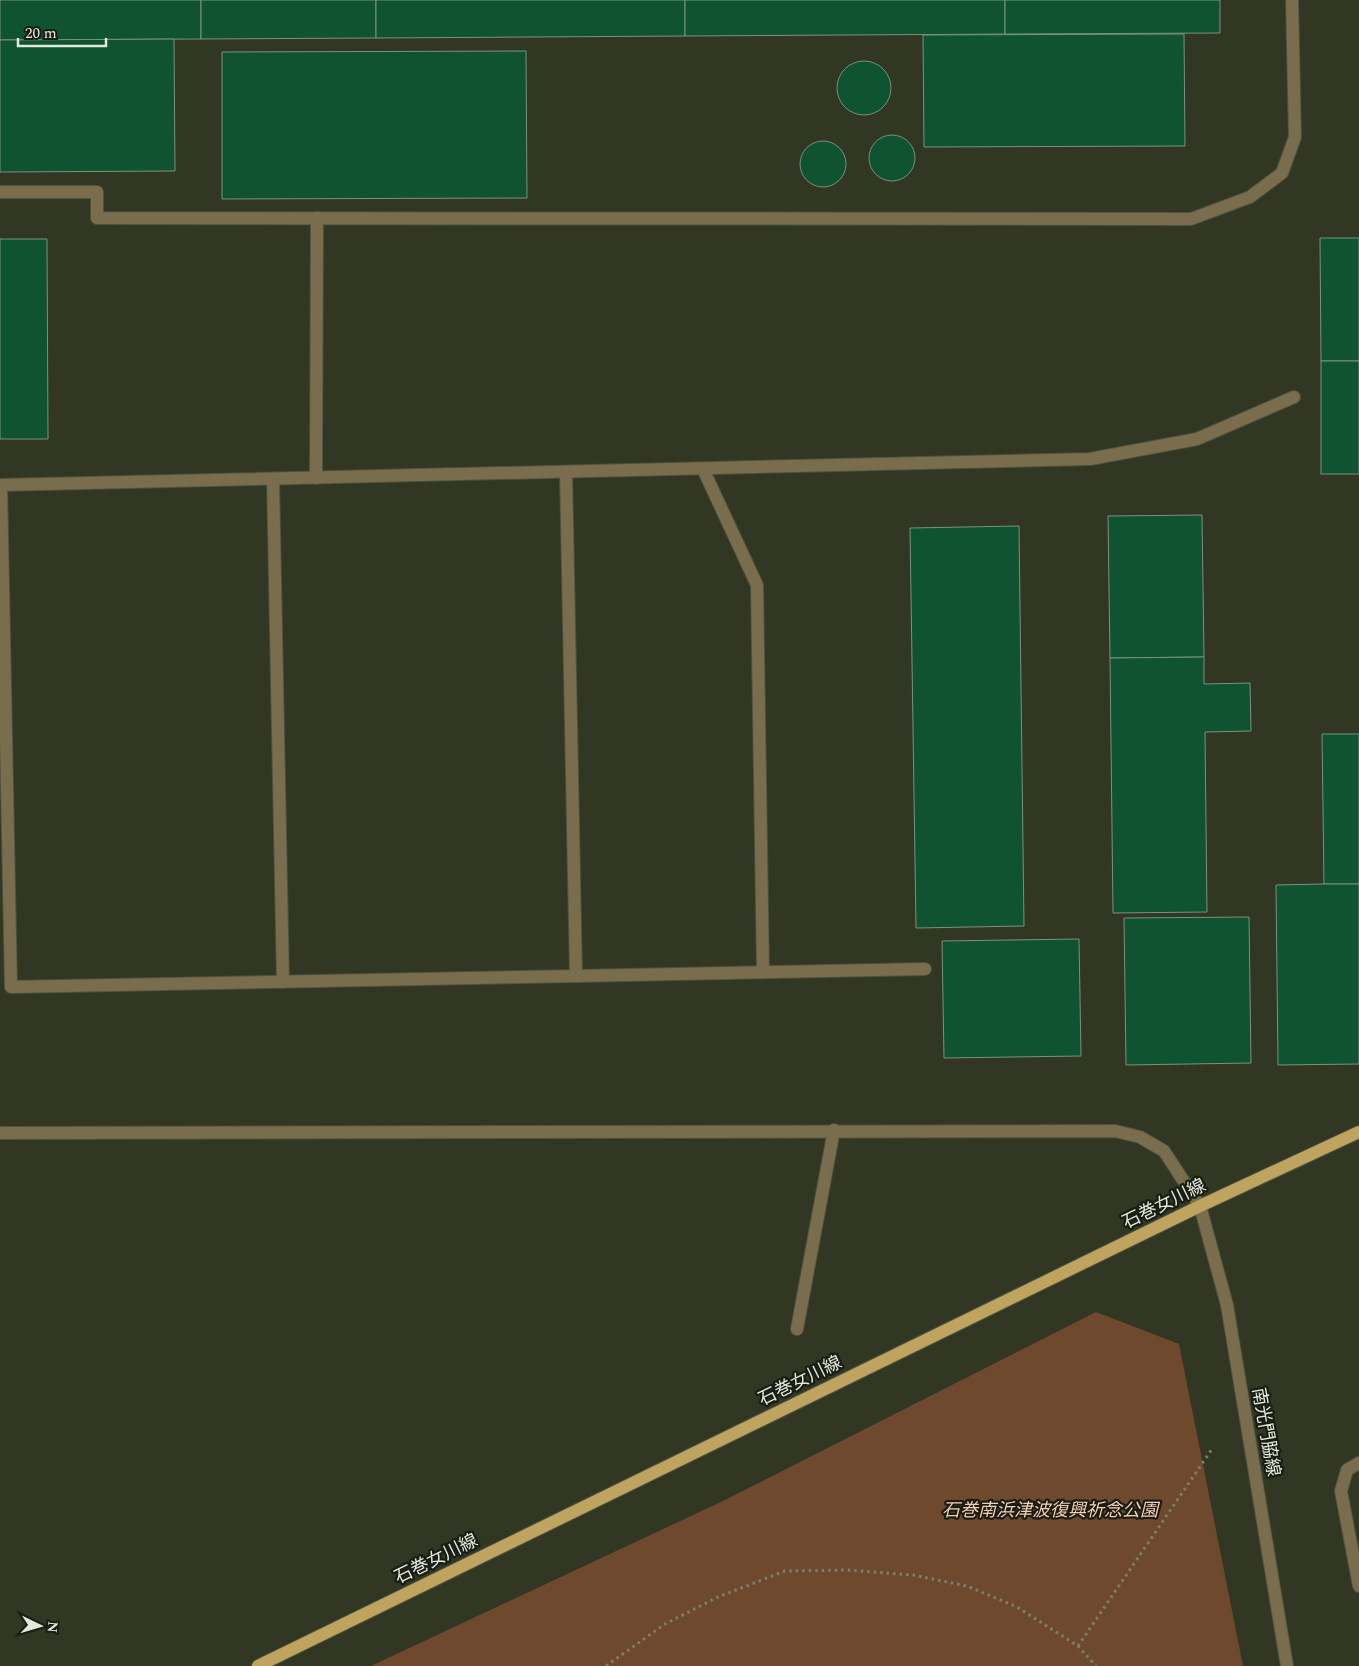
<svg xmlns="http://www.w3.org/2000/svg" width="1359" height="1666" font-family="Spectral,'Noto Sans JP',serif">
	<style>
		.green { fill: #6f492e }
		.building { fill: #0f5330; stroke: #7a9282 }
		.lines { fill: none; stroke-linecap: round; stroke-linejoin: round }
		.minor-casing { stroke: #4e5340; stroke-width: 14 }
		.major-casing { stroke: #4e5340; stroke-width: 14 }
		.path { stroke: #7b806e; stroke-width: 3; stroke-dasharray: 2.5 4; stroke-linecap: butt }
		.minor { stroke: #7a6d4d; stroke-width: 12 }
		.major { stroke: #bfa460; stroke-width: 12 }
		.labels { text-anchor: middle; dominant-baseline: central; stroke-width: 4.5; stroke-linejoin: round; paint-order: stroke }
		.street-label { font-size: 18px; fill: #e4e8db; stroke: #1a1d14 }
		.park-label { font-size: 18px; font-style: italic; fill: #f5ceb5; stroke: #1a1d14 }
	</style>
	<rect width="100%" height="100%" fill="#313722"/>
	<polygon class="green" points="1096,1312 1179,1344 1243,1666 371,1666 725,1500"/>
	<g class="building">
		<polygon points="0,0 201,0 201,39 0,40"/>
		<polygon points="201,0 376,0 376,38 201,39"/>
		<polygon points="376,0 685,0 685,36 376,38"/>
		<polygon points="685,0 1005,0 1005,34 685,36"/>
		<polygon points="1005,0 1220,0 1220,33 1005,34"/>
		<polygon points="1184,34 1185,146 924,147 923,35"/>
		<polygon points="174,39 175,171 0,172 0,40"/>
		<polygon points="526,51 527,198 222,199 222,52"/>
		<circle cx="864" cy="88" r="27"/>
		<circle cx="892" cy="158" r="23"/>
		<circle cx="823" cy="164" r="23"/>
		<polygon points="1320,238 1359,238 1359,361 1321,361"/>
		<polygon points="0,239 47,239 48,439 0,439"/>
		<rect x="1321" y="361" width="38" height="113"/>
		<polygon points="1202,515 1204,657 1110,658 1108,516"/>
		<polygon points="1019,526 1024,926 916,928 910,528"/>
		<polygon points="1204,657 1204,684 1250,683 1251,731 1205,732 1207,912 1113,913 1110,658"/>
		<polygon points="1322,734 1359,734 1359,884 1324,884"/>
		<polygon points="1324,884 1359,884 1359,1064 1278,1065 1276,885"/>
		<polygon points="1249,917 1251,1063 1126,1065 1124,918"/>
		<polygon points="1079,939 1081,1056 944,1058 942,941"/>
	</g>
	<g class="lines">
		<g class="minor-casing">
			<g id="minor">
				<polyline points="0,192 97,192 97,218 1191,219 1250,197 1282,173 1295,137 1292,0"/>
				<polyline points="703,469 757,585 763,972"/>
				<polyline points="316,478 317,218"/>
				<polyline points="273,479 283,982"/>
				<polyline points="0,485 1090,459 1197,439 1294,397"/>
				<polyline points="1,485 11,987 576,976 566,472"/>
				<polyline points="576,976 925,969"/>
				<polyline points="0,1133 1115,1131 1140,1137 1164,1151 1200,1206 1227,1305 1287,1666"/>
				<polyline points="797,1329 834,1130"/>
				<polyline points="1359,1463 1347,1470 1341,1491 1359,1586"/>
			</g>
		</g>
		<g class="major-casing">
			<polyline id="major" points="258,1666 1200,1206 1359,1132"/>
		</g>
		<g class="path">
			<polyline points="1078,1646 1212,1449"/>
			<polyline points="606,1666 665,1624 718,1597 785,1571 848,1570 913,1575 967,1586 1017,1607 1078,1646 1096,1666"/>
		</g>
		<use href="#minor" class="minor"/>
		<use href="#major" class="major"/>
	</g>
	<g class="labels">
		<g class="street-label">
			<text transform="translate(1164 1204) rotate(-26)">石巻女川線</text>
			<text transform="translate(800 1381) rotate(-26)">石巻女川線</text>
			<text transform="translate(1266 1432) rotate(80)">南光門脇線</text>
			<text transform="translate(436 1559) rotate(-26)">石巻女川線</text>
		</g>
		<g class="park-label">
			<text x="1050" y="1510">石巻南浜津波復興祈念公園</text>
		</g>
	</g>
	<g transform="translate(40 1626) rotate(95)" stroke="#1a1d14" stroke-width="4" paint-order="stroke">
	<path d="M0-4L9 19L0 12L-9 19Z" fill="#e4e8db"/>
	<text y="-8" font-size="14" font-weight="bold" text-anchor="middle" fill="#e4e8db">N</text>
	</g>
	<path d="M18 38v8h88v-8" fill="none" stroke="#e4e8db" stroke-width="2.5"/>
	<text x="25" y="38" font-size="15" fill="#e4e8db" stroke="#1a1d14" stroke-width="4" paint-order="stroke">20 m</text>
</svg>
